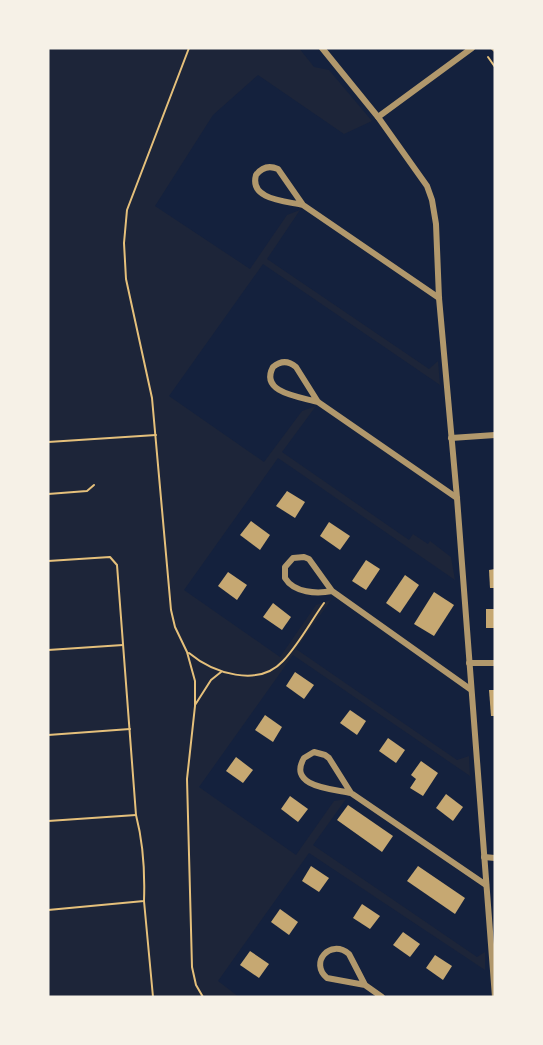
<svg xmlns="http://www.w3.org/2000/svg" width="543" height="1045" font-family="Overpass,sans-serif">
	<style>
		.green { fill: #1d2539 }
		.building { fill: #c6a872 }
		.lines { fill: none; stroke-linecap: round; stroke-linejoin: round }
		.path { stroke: #e5c07b; stroke-width: 2 }
		.minor { stroke: #b1986c; stroke-width: 6 }
	</style>
	<rect width="100%" height="100%" fill="#14213d"/>
	<polygon class="green" points="48,48 299,48 314,67 329,70 372,121 344,134 258,75 213,115 155,206 250,269 287,215 300,210 267,259 429,369 438,361 440,385 263,264 169,396 264,462 302,411 316,406 282,452 409,540 413,534 428,544 430,541 451,557 455,580 278,458 184,590 280,657 316,605 331,600 296,649 457,760 469,756 470,776 293,655 199,787 296,855 334,801 346,799 313,845 477,957 485,952 485,970 309,853 218,981 239,997 48,997"/>
	<g class="building">
		<polygon points="287,491 305,502 295,518 276,506"/>
		<polygon points="251,521 270,535 260,550 240,535"/>
		<polygon points="329,522 350,536 340,550 320,536"/>
		<polygon points="366,560 380,569 366,590 352,581"/>
		<polygon points="495,569 495,588 490,588 489,570"/>
		<polygon points="228,572 247,585 237,600 218,586"/>
		<polygon points="405,575 419,585 400,613 386,603"/>
		<polygon points="434,592 454,605 434,636 414,624"/>
		<polygon points="273,603 291,617 282,630 263,617"/>
		<rect x="486" y="609" width="9" height="19"/>
		<polygon points="295,672 314,685 304,699 286,686"/>
		<polygon points="489,690 495,690 495,716 491,716"/>
		<polygon points="350,710 366,721 357,735 340,723"/>
		<polygon points="265,715 282,727 273,742 255,730"/>
		<polygon points="388,738 405,750 396,763 379,751"/>
		<polygon points="236,757 253,770 243,783 226,771"/>
		<polygon points="421,761 438,773 423,796 410,788 416,779 411,775"/>
		<polygon points="446,794 463,807 453,821 436,808"/>
		<polygon points="290,796 308,809 298,822 281,809"/>
		<polygon points="348,805 393,836 382,852 337,820"/>
		<polygon points="311,866 329,878 319,892 302,881"/>
		<polygon points="418,866 465,898 455,914 407,881"/>
		<polygon points="362,904 380,916 370,929 353,918"/>
		<polygon points="280,909 298,922 289,935 271,922"/>
		<polygon points="403,932 420,944 410,957 393,945"/>
		<polygon points="250,951 269,964 259,978 240,965"/>
		<polygon points="435,955 452,966 443,980 426,968"/>
	</g>
	<g class="lines">
		<g class="path">
			<polyline points="189,48 127,210 124,243 126,279 152,398 171,610 175,627 187,652 195,681 195,706 187,779 192,967 196,985 203,997"/>
			<polyline points="488,57 495,67"/>
			<polyline points="48,442 156,435"/>
			<polyline points="48,494 87,491 94,485"/>
			<path d="M48 561 110 557 117 565 136 815C143 842 145 873 144 901L48 910"/>
			<polyline points="48,650 123,645"/>
			<path d="M189 653C213 673 258 688 283 661 299 644 311 621 324 603"/>
			<polyline points="195,705 211,680 221,672"/>
			<polyline points="48,735 130,729"/>
			<polyline points="48,821 136,815"/>
			<polyline points="144,901 153,997"/>
		</g>
		<g class="minor">
			<polyline points="322,48 378,117 427,186 432,200 436,224 439,298 457,498 495,997"/>
			<polyline points="494,48 495,49"/>
			<polyline points="378,117 472,48"/>
			<path d="M303 205C286 201 249 200 256 175 262 167 269 165 278 169L303 205 439 298"/>
			<path d="M318 402C301 397 259 393 273 367 280 361 288 360 296 367L318 402 457 498"/>
			<polyline points="451,438 495,435"/>
			<path d="M332 591C317 594 294 593 285 578V567L293 558 304 557 309 559 332 591 470 689"/>
			<polyline points="469,663 495,663"/>
			<path d="M351 793C333 789 287 787 304 758L314 752 325 755 329 758 351 793 486 885"/>
			<polyline points="484,857 495,858"/>
			<path d="M365 985 349 954C330 938 309 963 327 978L365 985 382 997"/>
		</g>
	</g>
	<rect width="543" height="1045" fill="none" stroke="#f6f1e7" stroke-width="99"/>
</svg>
